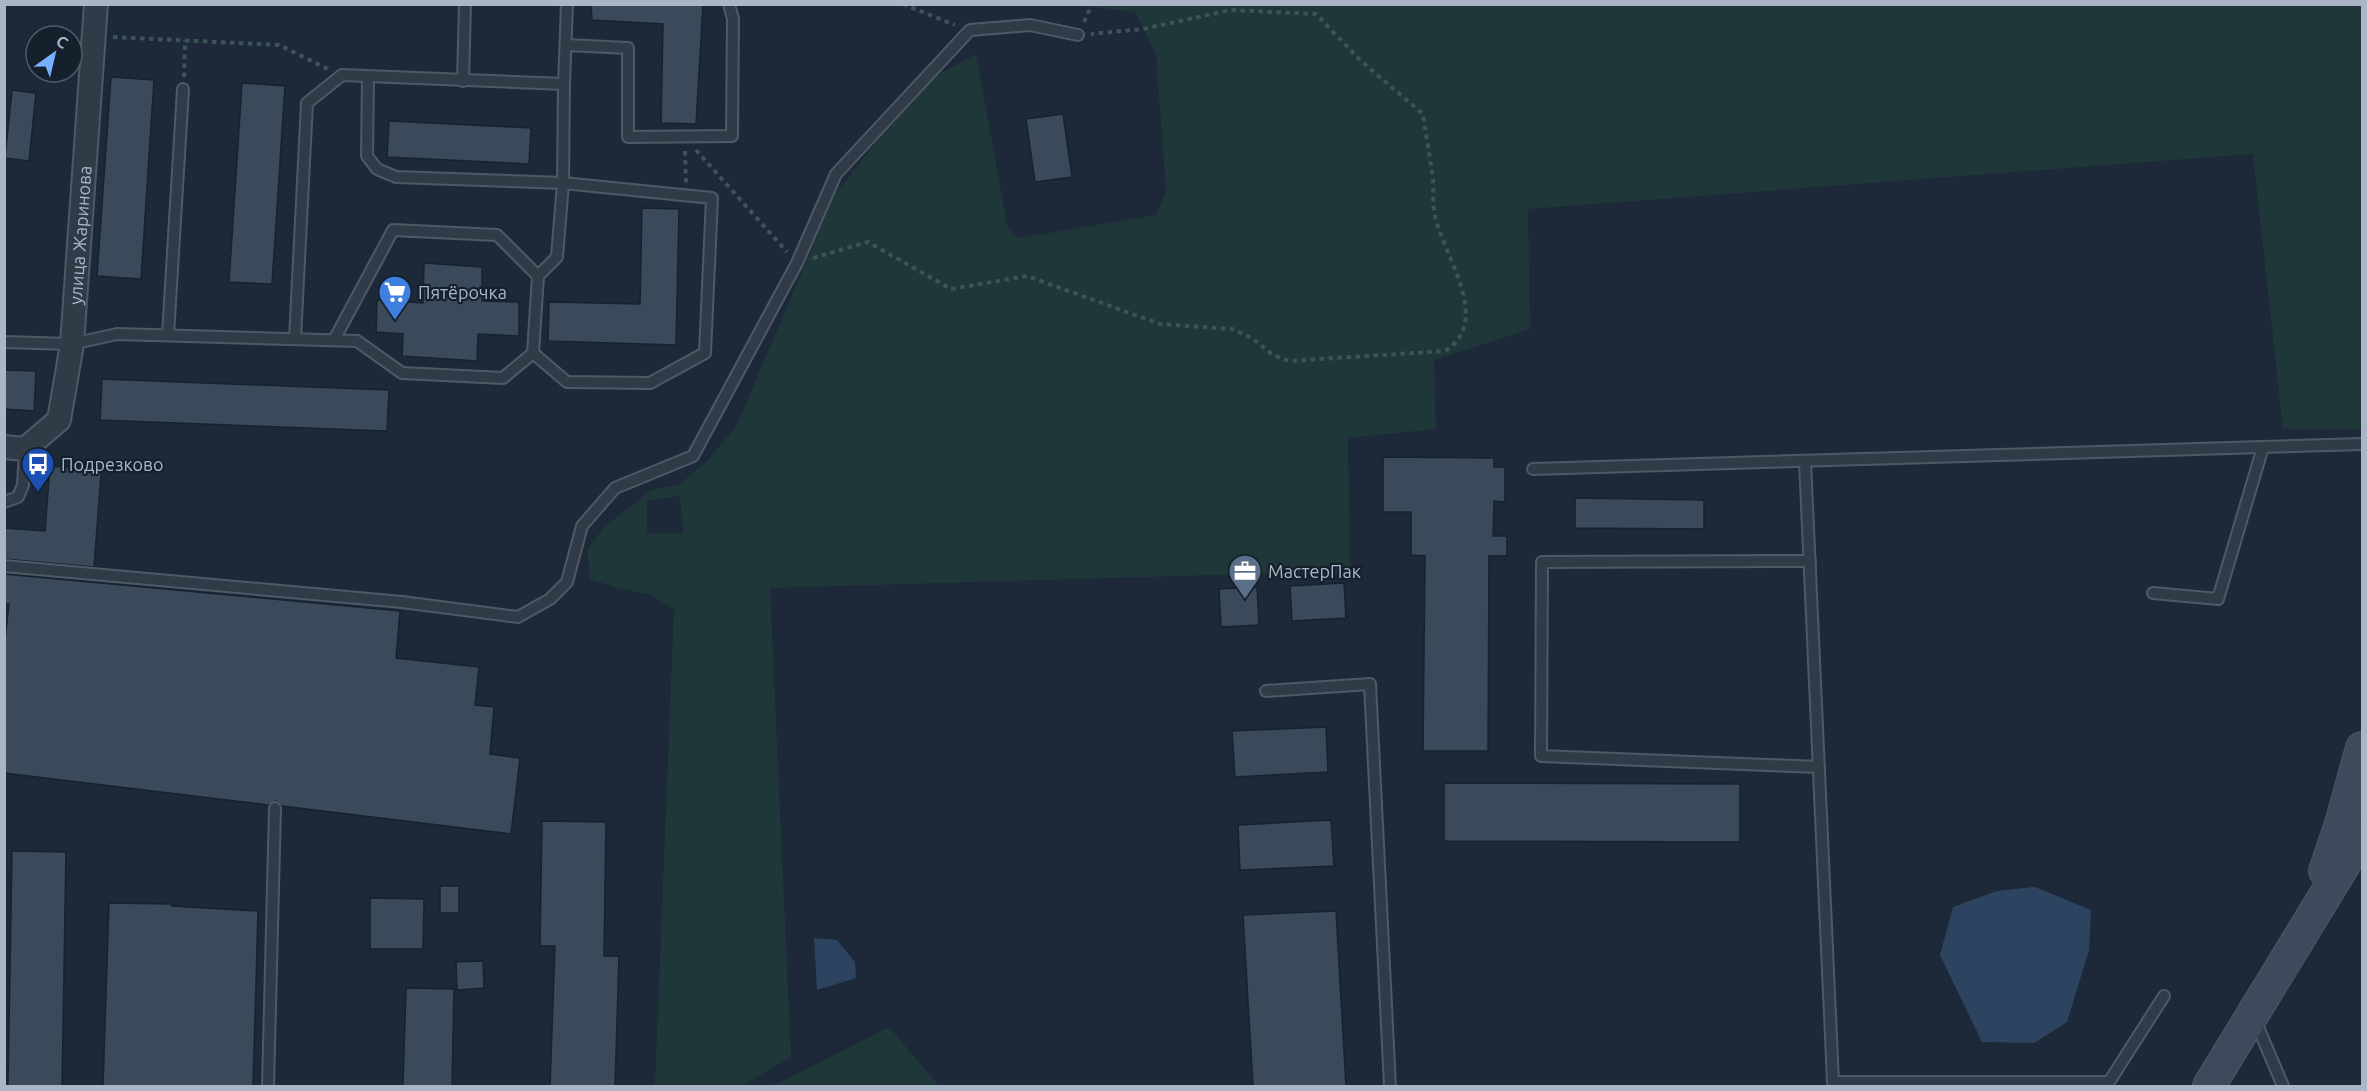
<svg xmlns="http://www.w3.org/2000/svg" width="2367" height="1091" font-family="Ubuntu,sans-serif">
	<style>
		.green { fill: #1f3739; fill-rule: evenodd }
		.water { fill: #2c445f }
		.building { fill: #3a4a5b; stroke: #18222e; stroke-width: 1.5 }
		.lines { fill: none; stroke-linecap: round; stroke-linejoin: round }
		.lane-casing { stroke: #4e5967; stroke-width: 14 }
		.street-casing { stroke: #4e5967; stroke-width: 26 }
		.secondary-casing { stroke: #4e5967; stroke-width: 34 }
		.path { stroke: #3c5456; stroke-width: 4; stroke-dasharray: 4.5 4.5; stroke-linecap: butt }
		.lane { stroke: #313b48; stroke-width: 10 }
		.street { stroke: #313b48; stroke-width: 22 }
		.secondary { stroke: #3e4a5c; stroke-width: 32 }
		.labels { text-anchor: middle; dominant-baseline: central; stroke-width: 4.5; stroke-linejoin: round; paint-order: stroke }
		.street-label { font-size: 18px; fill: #aab6c6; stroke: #16202c }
		.poi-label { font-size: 18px; fill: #aab6c6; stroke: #16202c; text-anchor: start }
	</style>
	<rect width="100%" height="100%" fill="#1d2938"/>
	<g class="green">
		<path d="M1075 5H2362V429H2283L2253 154 1528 209 1530 329 1434 360 1436 429 1348 438 1350 571 770 588 791 1057 741 1086H655L674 609 649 594 621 589 590 579 587 550 605 526 652 490 680 484 708 460 736 427 835 194 891 123 937 75 976 54 1008 229 1019 238 1156 215 1166 191 1156 54 1135 12ZM680 496 683 533H647V501Z"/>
		<polygon points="889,1027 939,1086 773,1086"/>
	</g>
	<g class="water">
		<polygon points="2035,887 2091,910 2089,950 2067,1022 2034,1043 1982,1042 1940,955 1953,907 1997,891"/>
		<polygon points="814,938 837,940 855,962 856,978 817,990"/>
	</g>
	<g class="building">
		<polygon points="591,4 703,4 696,124 661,123 663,24 592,20"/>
		<polygon points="111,77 154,80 141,279 97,276"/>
		<polygon points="242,83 285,86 272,284 229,282"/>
		<polygon points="12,90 36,93 29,161 5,158"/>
		<polygon points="1063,114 1072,177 1035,182 1026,119"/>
		<polygon points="389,121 531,128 529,164 387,157"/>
		<polygon points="642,208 679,209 676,345 548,341 549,302 640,304"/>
		<polygon points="424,263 482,267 482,301 519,302 519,336 478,334 477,361 402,356 403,334 376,332 377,300 423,303"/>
		<polygon points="4,370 36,371 34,411 4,409"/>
		<polygon points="102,379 389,390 387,431 100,420"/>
		<polygon points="1383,457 1494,458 1494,467 1505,467 1505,502 1494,501 1493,536 1507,536 1507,556 1489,556 1488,751 1423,751 1425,556 1411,555 1411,512 1383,512"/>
		<polygon points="86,461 102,462 94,567 4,559 4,528 45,531 50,466 85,469"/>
		<polygon points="1575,498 1704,500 1704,529 1575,528"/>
		<polygon points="4,574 400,611 396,658 479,667 475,705 494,707 490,754 520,758 511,834 282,806 276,801 268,805 4,773 4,648 9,604 4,604"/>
		<polygon points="1344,583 1346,618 1292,621 1290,586"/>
		<polygon points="1257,587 1259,625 1221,627 1219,589"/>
		<polygon points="1326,727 1328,772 1235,777 1232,731"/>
		<polygon points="1444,783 1740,784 1740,842 1444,841"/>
		<polygon points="1331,820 1334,866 1240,870 1238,825"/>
		<polygon points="542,821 606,822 604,956 619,956 615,1086 550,1086 555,946 540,946"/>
		<polygon points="12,851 66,852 62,1086 8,1086"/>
		<rect x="440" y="886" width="19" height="27"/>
		<polygon points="370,898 424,899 423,949 370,949"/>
		<polygon points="109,903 172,904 172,906 258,911 253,1086 103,1086"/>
		<polygon points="1336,911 1346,1086 1253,1086 1243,915"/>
		<polygon points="483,961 484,988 457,990 456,962"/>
		<polygon points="406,988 454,989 452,1086 403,1086"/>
	</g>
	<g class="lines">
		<g class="lane-casing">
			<g id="lane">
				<polyline points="566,45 628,48 628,137 732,136 733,19 729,4"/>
				<polyline points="463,81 465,4"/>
				<polyline points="564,84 567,4"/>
				<polyline points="168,335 183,89"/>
				<polyline points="295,339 307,103 342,75 564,84 563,183 557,257 538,276 533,353"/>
				<polyline points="334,340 393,230 497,235 538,276"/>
				<polyline points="4,342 72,344 117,334 357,341 402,373 503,378 533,353 567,382 650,383 705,353 712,198 563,183 396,177 377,169 367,156 368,77"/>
				<polyline points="1805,461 1833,1082 2109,1082 2164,996"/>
				<polyline points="1533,469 2362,444"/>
				<polyline points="4,502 18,497 23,485 25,449"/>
				<polyline points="1810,561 1542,562 1541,756 1819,767"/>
				<polyline points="4,566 402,602 518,617 550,599 567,582 582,526 615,488 693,456 797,263 836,174 970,30 1030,25 1078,35"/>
				<polyline points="2153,593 2218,599 2263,447"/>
				<polyline points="1266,691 1370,684 1390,1086"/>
				<polyline points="2255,1020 2283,1086"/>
				<polyline points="268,1086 275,808"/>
			</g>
		</g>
		<g class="street-casing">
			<g id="street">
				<path id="s1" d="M4 447 25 449 59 420 72 344 96 4"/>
			</g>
		</g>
		<g class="secondary-casing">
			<g id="secondary">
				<polyline points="2325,871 2341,824 2362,748"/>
				<polyline points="2209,1086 2362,835"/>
			</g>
		</g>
		<g class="path">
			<polyline points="903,4 955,25"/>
			<polyline points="1084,22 1092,4"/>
			<polyline points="113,37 279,45 328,69"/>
			<polyline points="184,77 185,40"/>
			<polyline points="696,150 787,252"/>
			<polyline points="685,151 686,183"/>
			<path d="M813 258 868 242 951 289 1027 276 1160 324 1232 329 1252 338 1273 355 1289 361 1445 351C1493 321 1444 257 1435 216 1432 204 1434 191 1433 179 1430 157 1426 136 1423 114L1360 60 1316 14 1231 10 1143 29 1091 34"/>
		</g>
		<use href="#lane" class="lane"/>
		<use href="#street" class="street"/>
		<use href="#secondary" class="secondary"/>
	</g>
	<defs>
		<g id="supermarket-pin" transform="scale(1.725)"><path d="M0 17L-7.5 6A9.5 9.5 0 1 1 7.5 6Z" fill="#3f7fe0" stroke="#16202c"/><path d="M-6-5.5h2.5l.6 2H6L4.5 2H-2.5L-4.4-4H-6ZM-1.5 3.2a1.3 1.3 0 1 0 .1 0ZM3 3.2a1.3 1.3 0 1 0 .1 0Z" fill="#fff"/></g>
		<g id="bus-pin" transform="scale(1.725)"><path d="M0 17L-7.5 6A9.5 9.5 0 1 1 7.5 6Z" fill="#1a4fb4" stroke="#16202c"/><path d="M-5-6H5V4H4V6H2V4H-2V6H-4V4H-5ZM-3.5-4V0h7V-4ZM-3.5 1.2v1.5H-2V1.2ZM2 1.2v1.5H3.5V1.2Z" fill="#fff"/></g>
		<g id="office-pin" transform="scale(1.725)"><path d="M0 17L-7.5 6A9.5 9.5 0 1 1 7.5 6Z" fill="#5c6f8a" stroke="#16202c"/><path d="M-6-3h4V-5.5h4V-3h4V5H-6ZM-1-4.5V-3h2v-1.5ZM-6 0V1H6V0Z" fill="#fff"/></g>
	</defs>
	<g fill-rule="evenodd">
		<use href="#supermarket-pin" x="395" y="292"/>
		<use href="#bus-pin" x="38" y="464"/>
		<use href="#office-pin" x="1245" y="571"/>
	</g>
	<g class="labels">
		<g class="street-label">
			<text stroke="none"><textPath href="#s1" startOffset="252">улица Жаринова</textPath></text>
		</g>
		<g class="poi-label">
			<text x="418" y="292">Пятёрочка</text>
			<text x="61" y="464">Подрезково</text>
			<text x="1268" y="571">МастерПак</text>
		</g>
	</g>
	<rect width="2367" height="1091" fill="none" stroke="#aab6c6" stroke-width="12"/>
	<g transform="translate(54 54) rotate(34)"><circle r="28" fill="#16202c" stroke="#515c6a" stroke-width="1.5"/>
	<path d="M0-4.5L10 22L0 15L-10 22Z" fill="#76b0ff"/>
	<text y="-9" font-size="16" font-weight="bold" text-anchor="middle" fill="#aab6c6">С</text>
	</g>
</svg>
